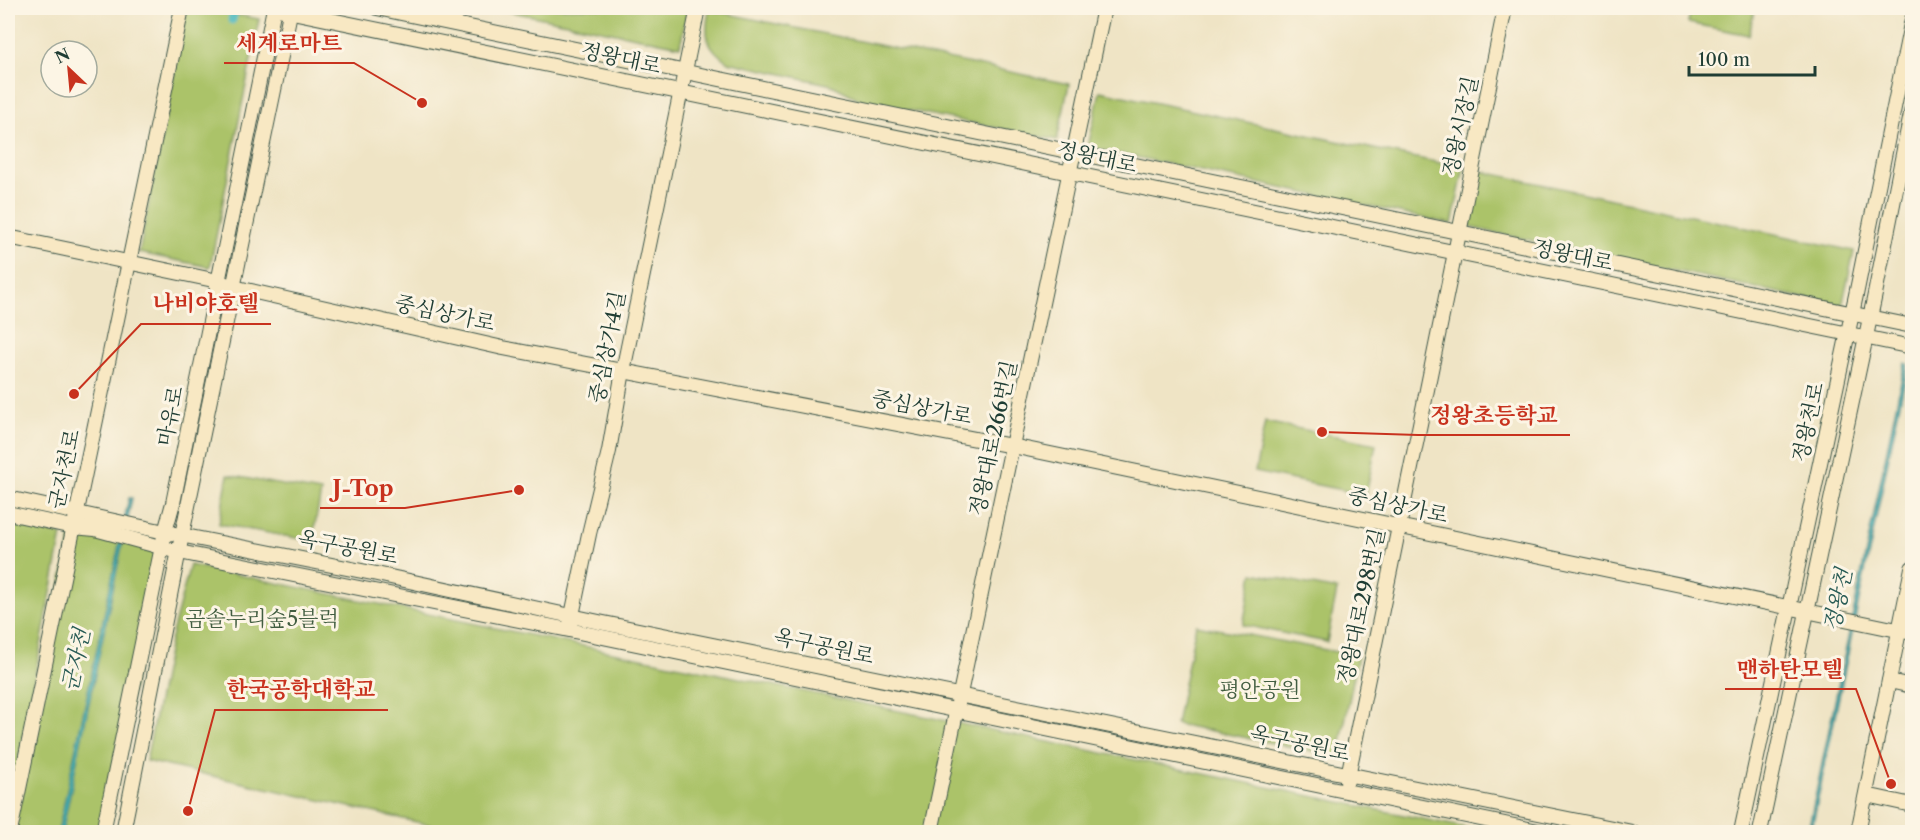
<svg xmlns="http://www.w3.org/2000/svg" width="1920" height="840" font-family="'Libre Caslon Text','Noto Serif KR',serif">
	<style>
		.green { fill: #abc369; stroke: #65804e; stroke-width: 1.5 }
		.water { fill: #47b7bd; stroke: #337a78; stroke-width: 1.5 }
		.lines { fill: none; stroke-linecap: round; stroke-linejoin: round }
		.canal { stroke: #47b7bd; stroke-width: 9 }
		.secondary-casing { stroke: #3e564a; stroke-width: 16 }
		.secondary { stroke: #f8e8c3; stroke-width: 14 }
		.labels { text-anchor: middle; dominant-baseline: central; stroke-width: 6; stroke-linejoin: round; paint-order: stroke }
		.street-label { font-size: 21px; fill: #1f3d34; stroke: #fcf5e5 }
		.park-label { font-size: 21px; fill: #425e41; stroke: #fcf5e5 }
		.water-label { font-size: 22px; font-style: italic; fill: #295c56; stroke: #fcf5e5 }
		.leader { fill: none; stroke: #c8321e; stroke-width: 2 }
		.callout-dot { fill: #c8321e; stroke: #fcf5e5; stroke-width: 2 }
		.callout-label { font-size: 22px; text-anchor: middle; font-weight: bold; fill: #c8321e; stroke: #fcf5e5; stroke-width: 6; stroke-linejoin: round; paint-order: stroke }
	</style>
	<rect width="100%" height="100%" fill="#fcf5e5"/>
	<filter id="ink" filterUnits="userSpaceOnUse"><feTurbulence type="fractalNoise" baseFrequency=".0167" numOctaves="2"/><feDisplacementMap in="SourceGraphic" scale="12" xChannelSelector="R" yChannelSelector="G"/><feConvolveMatrix kernelMatrix="1 2 1 2 8 2 1 2 1" color-interpolation-filters="sRGB"/></filter>
	<filter id="wash" filterUnits="userSpaceOnUse"><feTurbulence type="fractalNoise" baseFrequency=".008" numOctaves="4" result="noise"/><feDisplacementMap in="SourceGraphic" scale="24" xChannelSelector="R" yChannelSelector="G"/><feGaussianBlur stdDeviation="1.35" result="paint"/><feColorMatrix in="noise" values="0 0 0 0 0 0 0 0 0 0 0 0 0 0 0 0 0 1.4 0 .05"/><feComposite in="paint" operator="in"/></filter>
	<g filter="url(#wash)">
		<rect width="100%" height="100%" fill="#efe4c5"/>
		<g class="green">
			<polygon points="187,8 200,8 259,19 210,267 139,253"/>
			<polygon points="493,8 688,8 680,46"/>
			<polygon points="1691,8 1755,8 1749,35 1688,23"/>
			<path d="M709 10 1069 84 1057 140 863 101 832 85 728 62C706 47 704 36 709 10Z"/>
			<polygon points="1100,91 1464,168 1452,224 1088,147"/>
			<polygon points="1480,171 1854,251 1842,306 1468,227"/>
			<polygon points="1265,422 1376,444 1366,495 1255,472"/>
			<polygon points="228,475 321,492 312,541 219,524"/>
			<polygon points="8,524 62,535 15,780 8,778"/>
			<polygon points="73,527 162,548 103,832 10,832"/>
			<polygon points="190,565 1486,832 461,832 146,761 171,637"/>
			<polygon points="1253,573 1337,590 1327,642 1243,625"/>
			<polygon points="1196,625 1358,656 1338,756 1176,724"/>
		</g>
		<g class="water">
			<polygon points="1905,363 1908,364 1811,832 1808,832"/>
			<polygon points="129,498 132,498 62,832 58,832"/>
		</g>
		<g class="lines">
			<polyline class="canal" points="232,20 235,8"/>
		</g>
	</g>
	<g filter="url(#ink)">
		<g class="lines">
			<g class="secondary-casing">
				<g id="secondary">
					<polyline points="273,8 1912,347"/>
					<polyline points="377,8 1912,326"/>
					<polyline points="8,237 218,281 233,287 503,348 1012,446 1912,633"/>
					<polyline points="8,498 165,532 372,573 599,622 1632,832"/>
					<polyline points="8,513 73,527 95,529 179,552 569,630 1543,832"/>
					<polyline points="570,625 589,534 609,451 623,371 698,8"/>
					<polyline points="1889,681 1912,686"/>
					<polyline points="1347,781 1505,8"/>
					<polyline points="1866,795 1912,805"/>
					<polyline points="10,832 182,8"/>
					<polyline points="103,832 165,532 173,503 274,8"/>
					<polyline points="123,832 182,535 291,8"/>
					<polyline points="931,832 1104,8"/>
					<polyline points="1741,832 1856,295 1912,19"/>
					<polyline points="1760,832 1874,299 1912,109"/>
					<polyline points="1858,832 1912,568"/>
				</g>
			</g>
			<use href="#secondary" class="secondary"/>
		</g>
	</g>
	<g class="labels">
		<g class="street-label">
			<text transform="translate(621 58) rotate(12)">정왕대로</text>
			<text transform="translate(1460 126) rotate(-78)">정왕시장길</text>
			<text transform="translate(1097 157) rotate(12)">정왕대로</text>
			<text transform="translate(1573 255) rotate(12)">정왕대로</text>
			<text transform="translate(445 313) rotate(12)">중심상가로</text>
			<text transform="translate(607 347) rotate(-79)">중심상가4길</text>
			<text transform="translate(922 407) rotate(11)">중심상가로</text>
			<text transform="translate(170 416) rotate(-79)">마유로</text>
			<text transform="translate(1808 422) rotate(-78)">정왕천로</text>
			<text transform="translate(993 438) rotate(-78)">정왕대로266번길</text>
			<text transform="translate(64 469) rotate(-78)">군자천로</text>
			<text transform="translate(1398 505) rotate(12)">중심상가로</text>
			<text transform="translate(348 547) rotate(11)">옥구공원로</text>
			<text transform="translate(1361 606) rotate(-78)">정왕대로298번길</text>
			<text transform="translate(824 646) rotate(12)">옥구공원로</text>
			<text transform="translate(1300 743) rotate(12)">옥구공원로</text>
		</g>
		<g class="park-label">
			<text x="262" y="618">곰솔누리숲5블럭</text>
			<text x="1260" y="689">평안공원</text>
		</g>
		<g class="water-label">
			<text transform="translate(1838 600) rotate(-78)">정왕천</text>
			<text transform="translate(76 660) rotate(-78)">군자천</text>
		</g>
	</g>
	<path class="leader" d="M422 103L354 63H224M74 394L141 324H271M1322 432L1418 435H1570M519 490L405 508H320M1891 784L1856 689H1725M188 811L215 710H388"/>
	<g class="callout-dot">
		<circle cx="422" cy="103" r="6"/>
		<circle cx="74" cy="394" r="6"/>
		<circle cx="1322" cy="432" r="6"/>
		<circle cx="519" cy="490" r="6"/>
		<circle cx="1891" cy="784" r="6"/>
		<circle cx="188" cy="811" r="6"/>
	</g>
	<g class="callout-label">
		<text x="289" y="51">세계로마트</text>
		<text x="206" y="311">나비야호텔</text>
		<text x="1494" y="423">정왕초등학교</text>
		<text x="363" y="496">J-Top</text>
		<text x="1790" y="677">맨하탄모텔</text>
		<text x="301" y="697">한국공학대학교</text>
	</g>
	<rect width="1920" height="840" fill="none" stroke="#fcf5e5" stroke-width="30"/>
	<g transform="translate(69 69) rotate(334)"><circle r="28" fill="#fcf5e5" stroke="#a4ab9e" stroke-width="1.5"/>
	<path d="M0-4.5L10 22L0 15L-10 22Z" fill="#c8321e"/>
	<text y="-9" font-size="16" font-weight="bold" text-anchor="middle" fill="#1f3d34">N</text>
	</g>
	<path d="M1689 66v9h126v-9" fill="none" stroke="#1f3d34" stroke-width="3"/>
	<text x="1698" y="66" font-size="18" fill="#1f3d34" stroke="#fcf5e5" stroke-width="4.5" paint-order="stroke">100 m</text>
</svg>
